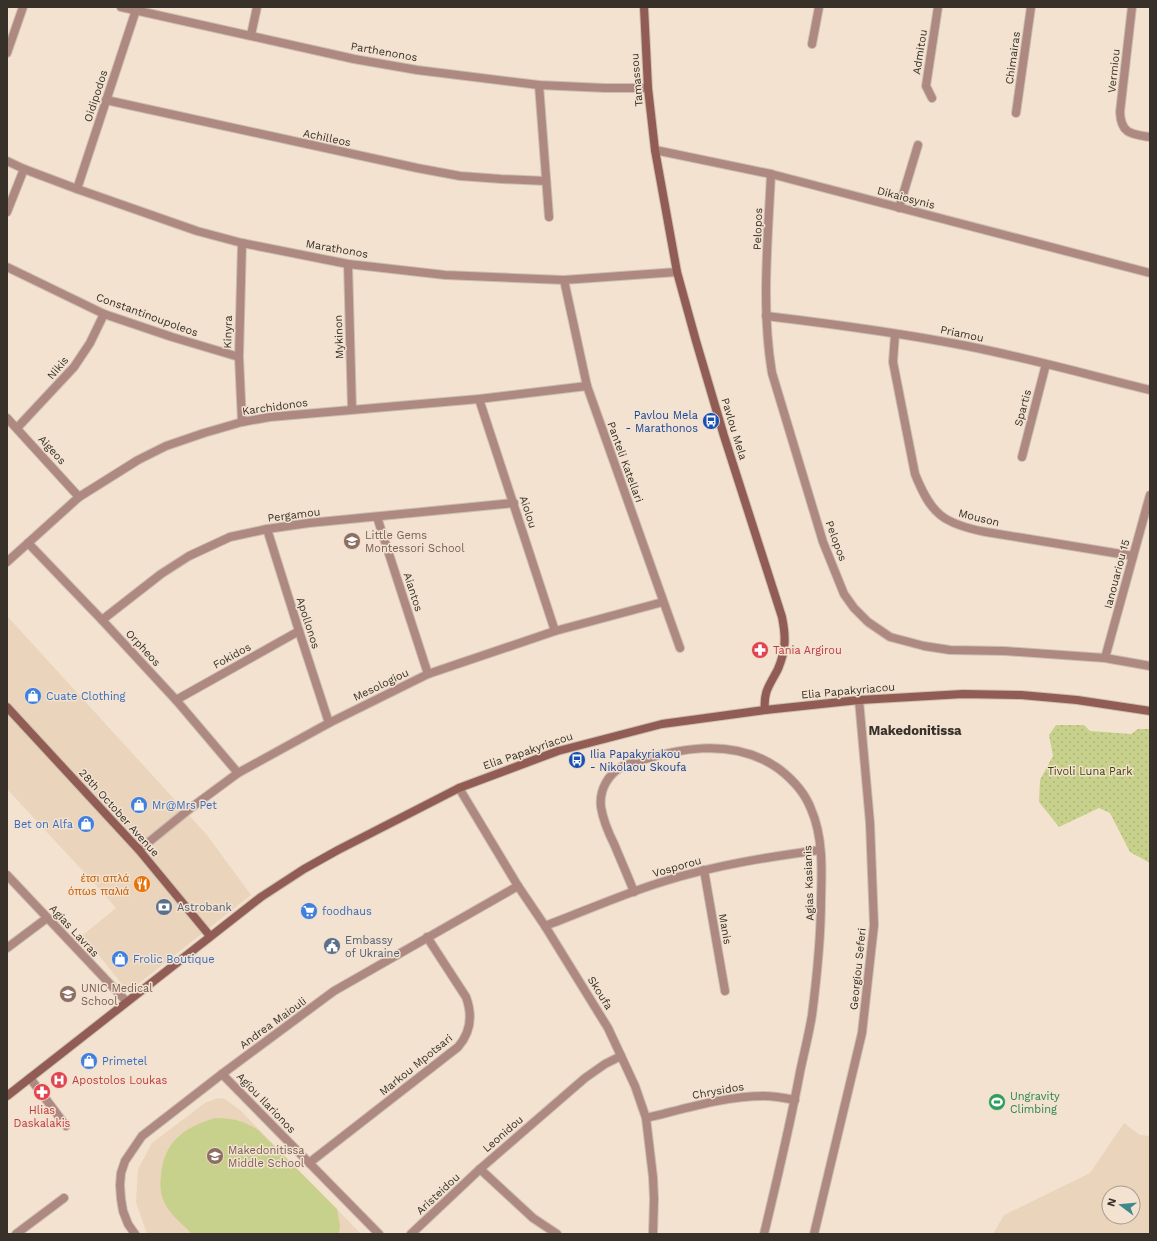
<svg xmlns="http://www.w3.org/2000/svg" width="1157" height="1241" font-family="'Work Sans',sans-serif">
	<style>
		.built { fill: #ead4bc; fill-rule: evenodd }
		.green { fill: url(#green-dots) }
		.pitch { fill: #c7d18b }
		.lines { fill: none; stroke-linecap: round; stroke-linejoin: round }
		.street-casing { stroke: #cdbfaf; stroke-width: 10 }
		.secondary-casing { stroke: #cdbfaf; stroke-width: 10 }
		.street { stroke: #ae8982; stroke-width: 8 }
		.secondary { stroke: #915c54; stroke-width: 8 }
		.labels { text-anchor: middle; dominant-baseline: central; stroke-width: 3; stroke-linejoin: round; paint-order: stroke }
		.street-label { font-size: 11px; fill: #37312a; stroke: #f3e2d0 }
		.transit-label { font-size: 11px; fill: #164399; stroke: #f3e2d0; text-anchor: end }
		.education-label { font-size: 11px; fill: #785e54; stroke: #f3e2d0; text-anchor: start }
		.health-label { font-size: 11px; fill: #be3a42; stroke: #f3e2d0; text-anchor: start }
		.shop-label { font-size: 11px; fill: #366cbe; stroke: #f3e2d0; text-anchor: start }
		.park-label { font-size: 11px; fill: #3e4404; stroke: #f3e2d0 }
		.food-label { font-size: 11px; fill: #c56008; stroke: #f3e2d0; text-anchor: end }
		.service-label { font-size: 11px; fill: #4e5e75; stroke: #f3e2d0; text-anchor: start }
		.leisure-label { font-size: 11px; fill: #27864d; stroke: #f3e2d0; text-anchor: start }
		.quarter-label { font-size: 13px; font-weight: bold; fill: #37312a; stroke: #f3e2d0 }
	</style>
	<defs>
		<pattern id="green-dots" width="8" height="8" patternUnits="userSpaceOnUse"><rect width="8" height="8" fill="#c7d18b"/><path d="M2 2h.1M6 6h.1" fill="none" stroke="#acb478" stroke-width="1.8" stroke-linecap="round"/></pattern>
	</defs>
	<rect width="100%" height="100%" fill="#f3e2d0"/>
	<g class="built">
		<polygon points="7,616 206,834 251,895 128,992 83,935 116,908 95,884 7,789"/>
		<polygon points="218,1098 225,1099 241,1111 361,1234 148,1234 146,1231 136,1202 138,1169 152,1143 205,1103"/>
		<path d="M1124 1123 1140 1135 1150 1136V1234H993L1004 1215 1090 1173ZM1109 1193H1133V1217H1109Z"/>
	</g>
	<polygon class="green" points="1056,725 1084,725 1090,731 1131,734 1138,729 1150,729 1150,863 1130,852 1110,813 1099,808 1059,827 1039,802 1040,780 1053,756 1049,735"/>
	<path class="pitch" d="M215 1118C232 1118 245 1121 258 1130L337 1209 340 1226 339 1234H192C183 1224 167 1213 163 1199 160 1192 160 1183 161 1175 164 1141 185 1127 215 1118Z"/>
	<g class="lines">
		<g class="street-casing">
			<g id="street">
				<polyline points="121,7 354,59 417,70 539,85 605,88 648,88"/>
				<path d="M1132 7 1120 112C1121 134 1131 134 1150 137"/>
				<polyline points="251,35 257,7"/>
				<polyline points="812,44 819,7"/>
				<polyline points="7,53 23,7"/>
				<polyline points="539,85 549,217"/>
				<polyline points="932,98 926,86 938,7"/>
				<polyline points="106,100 417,168 460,176 501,179 546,181"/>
				<polyline points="1016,113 1031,7"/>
				<polyline points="655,150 771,174 1150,273"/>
				<polyline points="7,161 24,169 77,189 197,231 242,243 348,264 445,275 564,280 677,272"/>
				<path d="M771 174C768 239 761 309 772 373L823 542 844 594 854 608 868 622 890 637 924 646 950 650 1005 651 1105 658 1150 666"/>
				<polyline points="77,189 136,10"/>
				<polyline points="899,208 918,145"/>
				<polyline points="7,212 24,169"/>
				<polyline points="348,264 352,409"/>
				<polyline points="7,267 104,314 172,337 239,357"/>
				<polyline points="564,280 587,386 680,648"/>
				<path d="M766 316C833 324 901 333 967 346 1028 358 1089 375 1150 390"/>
				<path d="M895 334 893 362 915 474C931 514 943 524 986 532L1133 556"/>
				<polyline points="479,399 555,631"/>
				<polyline points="7,418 79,497"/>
				<polyline points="242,422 239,357 242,243"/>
				<polyline points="17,428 74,367 90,343 104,314"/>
				<polyline points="1022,457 1046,364"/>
				<polyline points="377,517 428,674"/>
				<polyline points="267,529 299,631 329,723"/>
				<polyline points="28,543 102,620 176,700 238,773"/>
				<polyline points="7,562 79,497 138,460 166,446 204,433 242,422 270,417 479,399 587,386"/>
				<polyline points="102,620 161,574 189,556 230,537 267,529 309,523 514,503"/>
				<polyline points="1105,658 1150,495"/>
				<polyline points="176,700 299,631"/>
				<polyline points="459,788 518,886 545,926 608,1028 635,1086 646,1118 653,1177 654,1199 653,1234"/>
				<polyline points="139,850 192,807 238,773 329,723 428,674 555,631 663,602"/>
				<polyline points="704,870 725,991"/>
				<polyline points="7,875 126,1001"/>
				<path d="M634 892C628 876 621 861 615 846 609 834 603 821 601 807 599 790 608 774 623 766 673 749 732 735 779 769 792 779 805 793 811 809 823 836 822 869 821 899 821 938 817 976 812 1015 809 1034 804 1053 800 1072 790 1126 777 1180 764 1234"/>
				<path d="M545 926C585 911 625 893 665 881 716 865 768 857 820 850"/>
				<polyline points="7,948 47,918"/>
				<polyline points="222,1074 379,1234"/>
				<polyline points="30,1078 66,1126"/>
				<path d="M646 1118C684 1109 725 1096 764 1096 774 1096 785 1098 795 1100"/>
				<path d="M309 1163 458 1047C471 1032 473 1016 466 997L427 937"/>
				<polyline points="16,1234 64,1198"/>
				<polyline points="135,1234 128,1224 123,1211 121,1199 120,1185 121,1173 125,1161 142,1136 222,1074 334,991 518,886"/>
				<polyline points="411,1234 480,1169"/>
				<polyline points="557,1234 533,1218 480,1169 585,1078 605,1064 621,1056"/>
				<polyline points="814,1234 862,1033 874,925 870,823 859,700"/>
			</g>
		</g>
		<g class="secondary-casing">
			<g id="secondary">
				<path d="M644 7 648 88 655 150 677 272 696 341 724 436 782 617C786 637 786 650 778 669 770 685 763 691 765 710"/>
				<polyline points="7,707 139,850 210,936"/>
				<polyline points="7,1096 261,897 304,869 338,850 459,788 558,751 662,724 765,710 859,700 963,694 1021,695 1077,700 1150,711"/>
			</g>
		</g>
		<use href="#street" class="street"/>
		<use href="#secondary" class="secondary"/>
	</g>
	<defs>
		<g id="bus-disc" transform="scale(0.9)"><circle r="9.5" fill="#1a4fb4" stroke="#f3e2d0"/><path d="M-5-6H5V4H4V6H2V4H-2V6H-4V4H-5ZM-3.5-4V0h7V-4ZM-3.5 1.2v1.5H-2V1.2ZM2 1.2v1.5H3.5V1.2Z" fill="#fff"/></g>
		<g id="school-disc" transform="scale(0.9)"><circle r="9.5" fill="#8d6e63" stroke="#f3e2d0"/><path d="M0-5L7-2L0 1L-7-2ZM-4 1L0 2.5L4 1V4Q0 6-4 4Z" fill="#fff"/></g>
		<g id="pharmacy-disc" transform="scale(0.9)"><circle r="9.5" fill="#e0444e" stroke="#f3e2d0"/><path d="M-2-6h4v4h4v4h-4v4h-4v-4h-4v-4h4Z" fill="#fff"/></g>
		<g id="shop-disc" transform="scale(0.9)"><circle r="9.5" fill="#3f7fe0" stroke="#f3e2d0"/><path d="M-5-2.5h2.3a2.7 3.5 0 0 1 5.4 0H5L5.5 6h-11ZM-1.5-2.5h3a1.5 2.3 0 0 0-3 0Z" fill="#fff"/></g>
		<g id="restaurant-disc" transform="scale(0.9)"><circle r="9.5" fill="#e8710a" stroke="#f3e2d0"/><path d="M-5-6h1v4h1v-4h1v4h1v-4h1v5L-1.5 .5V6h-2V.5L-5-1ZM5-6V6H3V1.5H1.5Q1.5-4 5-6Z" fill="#fff"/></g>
		<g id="bank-disc" transform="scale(0.9)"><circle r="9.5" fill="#5c6f8a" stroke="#f3e2d0"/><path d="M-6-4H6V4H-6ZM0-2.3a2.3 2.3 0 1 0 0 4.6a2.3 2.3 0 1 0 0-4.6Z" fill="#fff"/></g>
		<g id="supermarket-disc" transform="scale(0.9)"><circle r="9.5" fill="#3f7fe0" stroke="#f3e2d0"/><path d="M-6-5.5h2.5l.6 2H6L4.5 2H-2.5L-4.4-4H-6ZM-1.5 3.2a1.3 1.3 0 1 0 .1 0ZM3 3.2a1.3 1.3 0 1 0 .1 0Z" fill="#fff"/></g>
		<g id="civic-disc" transform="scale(0.9)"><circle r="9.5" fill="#5c6f8a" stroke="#f3e2d0"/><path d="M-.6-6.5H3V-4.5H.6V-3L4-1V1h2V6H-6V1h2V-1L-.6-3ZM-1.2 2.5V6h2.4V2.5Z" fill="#fff"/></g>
		<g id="university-disc" transform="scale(0.9)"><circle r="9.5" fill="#8d6e63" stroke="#f3e2d0"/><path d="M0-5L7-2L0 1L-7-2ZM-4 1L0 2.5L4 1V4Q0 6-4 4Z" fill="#fff"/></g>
		<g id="hospital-disc" transform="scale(0.9)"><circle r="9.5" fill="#e0444e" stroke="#f3e2d0"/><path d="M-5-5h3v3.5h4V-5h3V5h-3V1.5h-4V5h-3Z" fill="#fff"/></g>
		<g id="stadium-disc" transform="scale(0.9)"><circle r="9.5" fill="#2e9e5b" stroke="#f3e2d0"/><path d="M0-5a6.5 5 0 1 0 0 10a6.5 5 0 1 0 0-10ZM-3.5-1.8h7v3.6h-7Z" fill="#fff"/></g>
	</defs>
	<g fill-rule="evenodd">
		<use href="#bus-disc" x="711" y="421"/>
		<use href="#school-disc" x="352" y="541"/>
		<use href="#pharmacy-disc" x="760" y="650"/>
		<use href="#shop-disc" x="33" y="696"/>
		<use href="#bus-disc" x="577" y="760"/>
		<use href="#shop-disc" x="139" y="805"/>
		<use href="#shop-disc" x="86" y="824"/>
		<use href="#restaurant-disc" x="142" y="884"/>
		<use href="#bank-disc" x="164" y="907"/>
		<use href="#supermarket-disc" x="309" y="911"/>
		<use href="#civic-disc" x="332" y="946"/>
		<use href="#shop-disc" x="120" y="959"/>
		<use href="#university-disc" x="68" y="994"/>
		<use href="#shop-disc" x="89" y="1061"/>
		<use href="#hospital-disc" x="59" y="1080"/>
		<use href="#pharmacy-disc" x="42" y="1092"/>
		<use href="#stadium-disc" x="997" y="1102"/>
		<use href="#school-disc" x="215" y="1156"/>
	</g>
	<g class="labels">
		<g class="street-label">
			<text transform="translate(384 52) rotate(10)">Parthenonos</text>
			<text transform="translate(920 52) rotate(-81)">Admitou</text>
			<text transform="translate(1013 58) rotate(-82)">Chimairas</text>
			<text transform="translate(1114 71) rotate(-84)">Vermiou</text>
			<text transform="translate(637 80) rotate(-95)">Tamassou</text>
			<text transform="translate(96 96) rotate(-72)">Oidipodos</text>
			<text transform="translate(327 138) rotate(12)">Achilleos</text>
			<text transform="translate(906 198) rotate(15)">Dikaiosynis</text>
			<text transform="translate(758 229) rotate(-88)">Pelopos</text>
			<text transform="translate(337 249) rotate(10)">Marathonos</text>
			<text transform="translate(147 315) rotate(20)">Constantinoupoleos</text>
			<text transform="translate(228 332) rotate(-88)">Kinyra</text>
			<text transform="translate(962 334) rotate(12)">Priamou</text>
			<text transform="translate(339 337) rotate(-92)">Mykinon</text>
			<text transform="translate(58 368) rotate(-50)">Nikis</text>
			<text transform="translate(275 407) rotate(-8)">Karchidonos</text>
			<text transform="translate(1023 408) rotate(-75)">Spartis</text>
			<text transform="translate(734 429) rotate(73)">Pavlou Mela</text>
			<text transform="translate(52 450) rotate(48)">Aigeos</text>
			<text transform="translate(625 462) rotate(70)">Panteli Katellari</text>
			<text transform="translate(528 512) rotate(72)">Aiolou</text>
			<text transform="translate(294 515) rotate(-7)">Pergamou</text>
			<text transform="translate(979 518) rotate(14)">Mouson</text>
			<text transform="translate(836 541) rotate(70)">Pelopos</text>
			<text transform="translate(1117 574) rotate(-75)">Ianouariou 15</text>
			<text transform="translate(413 592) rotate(72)">Aiantos</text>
			<text transform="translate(308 623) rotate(72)">Apollonos</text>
			<text transform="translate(143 648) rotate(47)">Orpheos</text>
			<text transform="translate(232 656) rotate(-29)">Fokidos</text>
			<text transform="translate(381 685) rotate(-26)">Mesologiou</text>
			<text transform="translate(848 691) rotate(-5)">Elia Papakyriacou</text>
			<text transform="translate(528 751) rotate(-19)">Elia Papakyriacou</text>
			<text transform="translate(119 813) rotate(48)">28th October Avenue</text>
			<text transform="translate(677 867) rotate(-16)">Vosporou</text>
			<text transform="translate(809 883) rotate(-92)">Agias Kasianis</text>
			<text transform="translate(725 929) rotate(80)">Manis</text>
			<text transform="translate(74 931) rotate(47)">Agias Lavras</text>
			<text transform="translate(858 969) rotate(-84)">Georgiou Seferi</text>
			<text transform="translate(600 993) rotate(58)">Skoufa</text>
			<text transform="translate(273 1023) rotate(-36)">Andrea Maiouli</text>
			<text transform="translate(416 1065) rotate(-39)">Markou Mpotsari</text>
			<text transform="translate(718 1091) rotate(-10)">Chrysidos</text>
			<text transform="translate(266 1103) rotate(46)">Agiou Ilarionos</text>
			<text transform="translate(503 1134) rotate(-41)">Leonidou</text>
			<text transform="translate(438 1194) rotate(-43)">Aristeidou</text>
		</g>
		<g class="transit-label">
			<text x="698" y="415">Pavlou Mela<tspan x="698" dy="13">- Marathonos</tspan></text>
			<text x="590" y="754" text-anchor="start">Ilia Papakyriakou<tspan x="590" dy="13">- Nikolaou Skoufa</tspan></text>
		</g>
		<g class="education-label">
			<text x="365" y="535">Little Gems<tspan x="365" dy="13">Montessori School</tspan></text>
			<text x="81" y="988">UNIC Medical<tspan x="81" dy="13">School</tspan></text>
			<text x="228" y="1150">Makedonitissa<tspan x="228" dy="13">Middle School</tspan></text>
		</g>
		<g class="health-label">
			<text x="773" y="650">Tania Argirou</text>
			<text x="72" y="1080">Apostolos Loukas</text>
			<text x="42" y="1110" text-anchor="middle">Hlias<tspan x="42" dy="13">Daskalakis</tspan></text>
		</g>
		<g class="shop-label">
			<text x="46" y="696">Cuate Clothing</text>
			<text x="152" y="805">Mr@Mrs Pet</text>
			<text x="73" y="824" text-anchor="end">Bet on Alfa</text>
			<text x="322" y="911">foodhaus</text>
			<text x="133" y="959">Frolic Boutique</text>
			<text x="102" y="1061">Primetel</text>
		</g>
		<g class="park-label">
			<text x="1090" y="771">Tivoli Luna Park</text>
		</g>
		<g class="food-label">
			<text x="129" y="878">έτσι απλά<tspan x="129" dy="13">όπωs παλιά</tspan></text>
		</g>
		<g class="service-label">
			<text x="177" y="907">Astrobank</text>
			<text x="345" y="940">Embassy<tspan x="345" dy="13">of Ukraine</tspan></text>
		</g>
		<g class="leisure-label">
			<text x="1010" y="1096">Ungravity<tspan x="1010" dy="13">Climbing</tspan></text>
		</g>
		<g class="quarter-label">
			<text x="915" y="730">Makedonitissa</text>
		</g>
	</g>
	<rect width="1157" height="1241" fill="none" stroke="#37312a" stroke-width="16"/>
	<g transform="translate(1121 1205) rotate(286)"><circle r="19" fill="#f3e2d0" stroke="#a89b8e"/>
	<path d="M0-3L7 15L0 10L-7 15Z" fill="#40888d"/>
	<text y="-6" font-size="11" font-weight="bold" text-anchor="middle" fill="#37312a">N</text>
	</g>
</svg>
